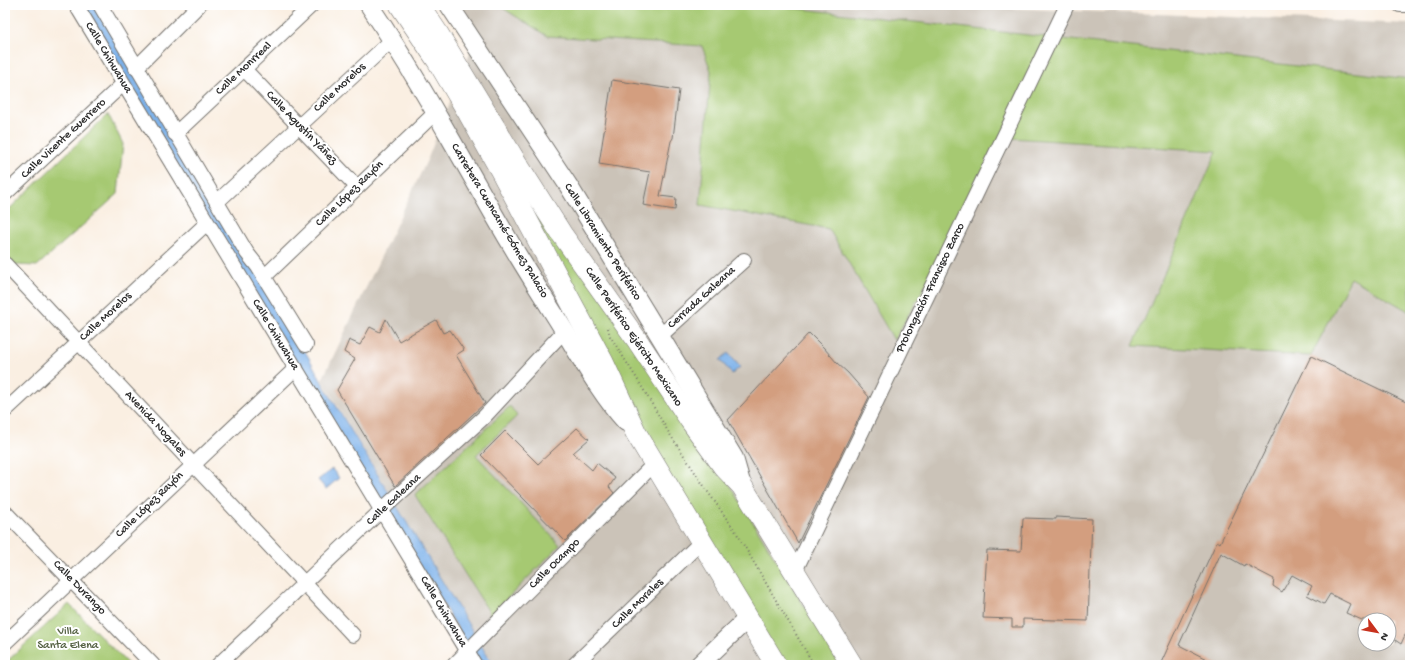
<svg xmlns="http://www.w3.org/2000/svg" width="1415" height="670" font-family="'Gochi Hand',sans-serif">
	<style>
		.industrial { fill: #cbc3b8; fill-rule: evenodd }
		.green { fill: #a6c972; stroke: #687a4e }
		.water { fill: #7bb1ea; stroke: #536e8a }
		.building { fill: #d39e7f }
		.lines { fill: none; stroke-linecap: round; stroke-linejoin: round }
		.minor-casing { stroke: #73706b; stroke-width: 16 }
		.major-casing { stroke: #73706b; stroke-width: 20 }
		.highway-casing { stroke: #73706b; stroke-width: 22 }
		.path { stroke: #73706b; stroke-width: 2; stroke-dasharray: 1 3; stroke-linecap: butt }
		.minor { stroke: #fff; stroke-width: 14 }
		.major { stroke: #fff; stroke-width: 18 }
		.highway { stroke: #fff; stroke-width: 21 }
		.labels { text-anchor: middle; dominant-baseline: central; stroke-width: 4; stroke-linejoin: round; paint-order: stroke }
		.street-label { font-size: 12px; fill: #2b2b2b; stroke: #fff }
		.park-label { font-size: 12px; fill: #566244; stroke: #fff }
	</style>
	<rect width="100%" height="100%" fill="#fff"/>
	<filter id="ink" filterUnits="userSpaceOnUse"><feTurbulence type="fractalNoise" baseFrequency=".025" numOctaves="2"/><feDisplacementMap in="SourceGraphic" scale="8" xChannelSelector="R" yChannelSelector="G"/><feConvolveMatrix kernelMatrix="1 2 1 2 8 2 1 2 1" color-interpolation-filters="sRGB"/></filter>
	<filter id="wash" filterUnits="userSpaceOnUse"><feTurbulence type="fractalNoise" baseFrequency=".012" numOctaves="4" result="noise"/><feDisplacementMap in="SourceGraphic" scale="16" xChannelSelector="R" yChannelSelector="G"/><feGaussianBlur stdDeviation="0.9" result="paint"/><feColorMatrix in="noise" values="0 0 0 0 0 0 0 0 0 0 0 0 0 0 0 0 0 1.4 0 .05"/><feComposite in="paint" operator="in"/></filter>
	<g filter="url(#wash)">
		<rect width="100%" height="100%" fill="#faefe2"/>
		<path class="industrial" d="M461 5H929L1410 24V665H493L322 380 428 158 478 33ZM1365 620H1389V644H1365Z"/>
		<g class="green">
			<polygon points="498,5 767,5 1410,79 1410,312 1351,278 1311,356 1133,346 1217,151 1010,138 894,340 829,229 700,205 711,71 702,46 547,36"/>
			<polygon points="108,114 123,144 118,194 37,266 14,265 5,254 5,213"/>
			<polygon points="504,154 718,465 840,665 775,665 639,432"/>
			<polygon points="510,406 517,416 476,455 560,545 491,615 415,495"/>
			<polygon points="69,604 129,665 5,665 5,663"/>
		</g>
		<g class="water">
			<polygon points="79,5 98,5 309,358 323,384 493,665 480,665"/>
			<polygon points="728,353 740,367 732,374 720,360"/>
			<polygon points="332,469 339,478 326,489 318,480"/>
		</g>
		<g id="blocks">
			<g class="building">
				<polygon points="612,80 679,90 673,138 671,141 660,196 676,198 675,210 643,205 650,172 599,164"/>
				<polygon points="386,319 399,341 436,320 443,333 450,330 464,350 456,355 485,403 395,486 337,390 355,359 344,352 349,340 360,345 370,327 380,332"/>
				<polygon points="809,333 824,348 837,363 848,373 869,397 798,543 728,420"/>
				<polygon points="1311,356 1410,404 1410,635 1406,633 1401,644 1389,636 1389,620 1362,620 1346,613 1350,604 1330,594 1324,604 1307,595 1312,586 1292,575 1282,592 1273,586 1274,579 1245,564 1244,566 1221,553 1179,645 1218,665 1160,665 1217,541 1220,543"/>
				<polygon points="577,428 589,439 573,453 592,470 597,463 615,478 609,487 614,493 565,541 481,455 505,431 538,464"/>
				<polygon points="1056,517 1092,519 1088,621 1023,619 1023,627 1012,627 1012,619 983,618 987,550 1021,551 1023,518 1056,519"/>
			</g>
		</g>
	</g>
	<g filter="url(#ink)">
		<use href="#blocks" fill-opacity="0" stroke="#73706b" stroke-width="1"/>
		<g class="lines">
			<g class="minor-casing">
				<g id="minor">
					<polyline points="76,5 475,665"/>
					<polyline points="100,5 247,253 258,267 306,345"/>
					<polyline points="1400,5 1410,5"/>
					<polyline points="136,68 199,5"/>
					<polyline points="244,69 357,187"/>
					<polyline points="175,134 312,5"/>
					<polyline points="5,194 123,84"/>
					<polyline points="217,202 392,40"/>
					<polyline points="5,264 353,635"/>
					<polyline points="264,277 436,112"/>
					<polyline points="660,336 744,260"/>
					<polyline points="5,411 207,223"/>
					<polyline points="5,512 153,665"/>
					<polyline points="795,571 1067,5"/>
					<polyline points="5,643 296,368"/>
					<polyline points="218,665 386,506 484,417 565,330"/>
					<polyline points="454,665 655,463"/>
					<polyline points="574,665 701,542"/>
				</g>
			</g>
			<g class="major-casing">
				<g id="major">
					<path d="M369 5C421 82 464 164 511 244 525 268 540 291 554 314 577 350 597 390 626 422"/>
					<polyline points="449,5 568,185 734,458 742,486"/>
					<polyline points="699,665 748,618"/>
				</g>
			</g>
			<g class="highway-casing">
				<g id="highway">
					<polyline points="400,5 437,60 469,114 501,171 603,362 636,433 776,665"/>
					<polyline points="419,5 437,32 514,159 561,233 637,340 690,420 723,466 742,486 852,665"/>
				</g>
			</g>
			<polyline class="path" points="608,328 610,336 639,382 669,433 708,492 736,532 814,665"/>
			<use href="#minor" class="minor"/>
			<use href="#major" class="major"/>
			<use href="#highway" class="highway"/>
		</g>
	</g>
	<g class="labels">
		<g class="street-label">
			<text transform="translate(108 58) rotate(59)">Calle Chihuahua</text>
			<text transform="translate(244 69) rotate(-43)">Calle Monrreal</text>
			<text transform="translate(340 88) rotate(-43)">Calle Morelos</text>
			<text transform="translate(301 128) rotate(46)">Calle Agustín Yáñez</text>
			<text transform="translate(64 139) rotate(-43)">Calle Vicente Guerrero</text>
			<text transform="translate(350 194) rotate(-44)">Calle López Rayón</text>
			<text transform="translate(499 221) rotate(59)">Carretera Cuencamé-Gómez Palacio</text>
			<text transform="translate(602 242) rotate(58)">Calle Libramiento Periférico</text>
			<text transform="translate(931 288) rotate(-64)">Prolongación Francisco Zarco</text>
			<text transform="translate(702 298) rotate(-42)">Cerrada Galeana</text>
			<text transform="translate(106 317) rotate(-43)">Calle Morelos</text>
			<text transform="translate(275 335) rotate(59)">Calle Chihuahua</text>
			<text transform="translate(633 337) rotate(56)">Calle Periférico Ejército Mexicano</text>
			<text transform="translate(155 424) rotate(47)">Avenida Nogales</text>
			<text transform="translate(394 500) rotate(-43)">Calle Galeana</text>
			<text transform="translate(150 505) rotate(-44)">Calle López Rayón</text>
			<text transform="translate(555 564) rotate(-45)">Calle Ocampo</text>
			<text transform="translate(79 588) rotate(46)">Calle Durango</text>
			<text transform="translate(638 604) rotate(-44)">Calle Morales</text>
			<text transform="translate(443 612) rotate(59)">Calle Chihuahua</text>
		</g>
		<g class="park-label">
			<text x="68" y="632">Villa<tspan x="68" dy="14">Santa Elena</tspan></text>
		</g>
	</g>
	<rect width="1415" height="670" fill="none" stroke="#fff" stroke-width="20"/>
	<g transform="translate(1377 632) rotate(122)"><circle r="19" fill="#ffffff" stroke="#aaaaaa"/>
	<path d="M0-3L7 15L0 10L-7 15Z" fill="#c8321e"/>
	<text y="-6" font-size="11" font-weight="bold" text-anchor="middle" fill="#2b2b2b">N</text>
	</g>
</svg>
